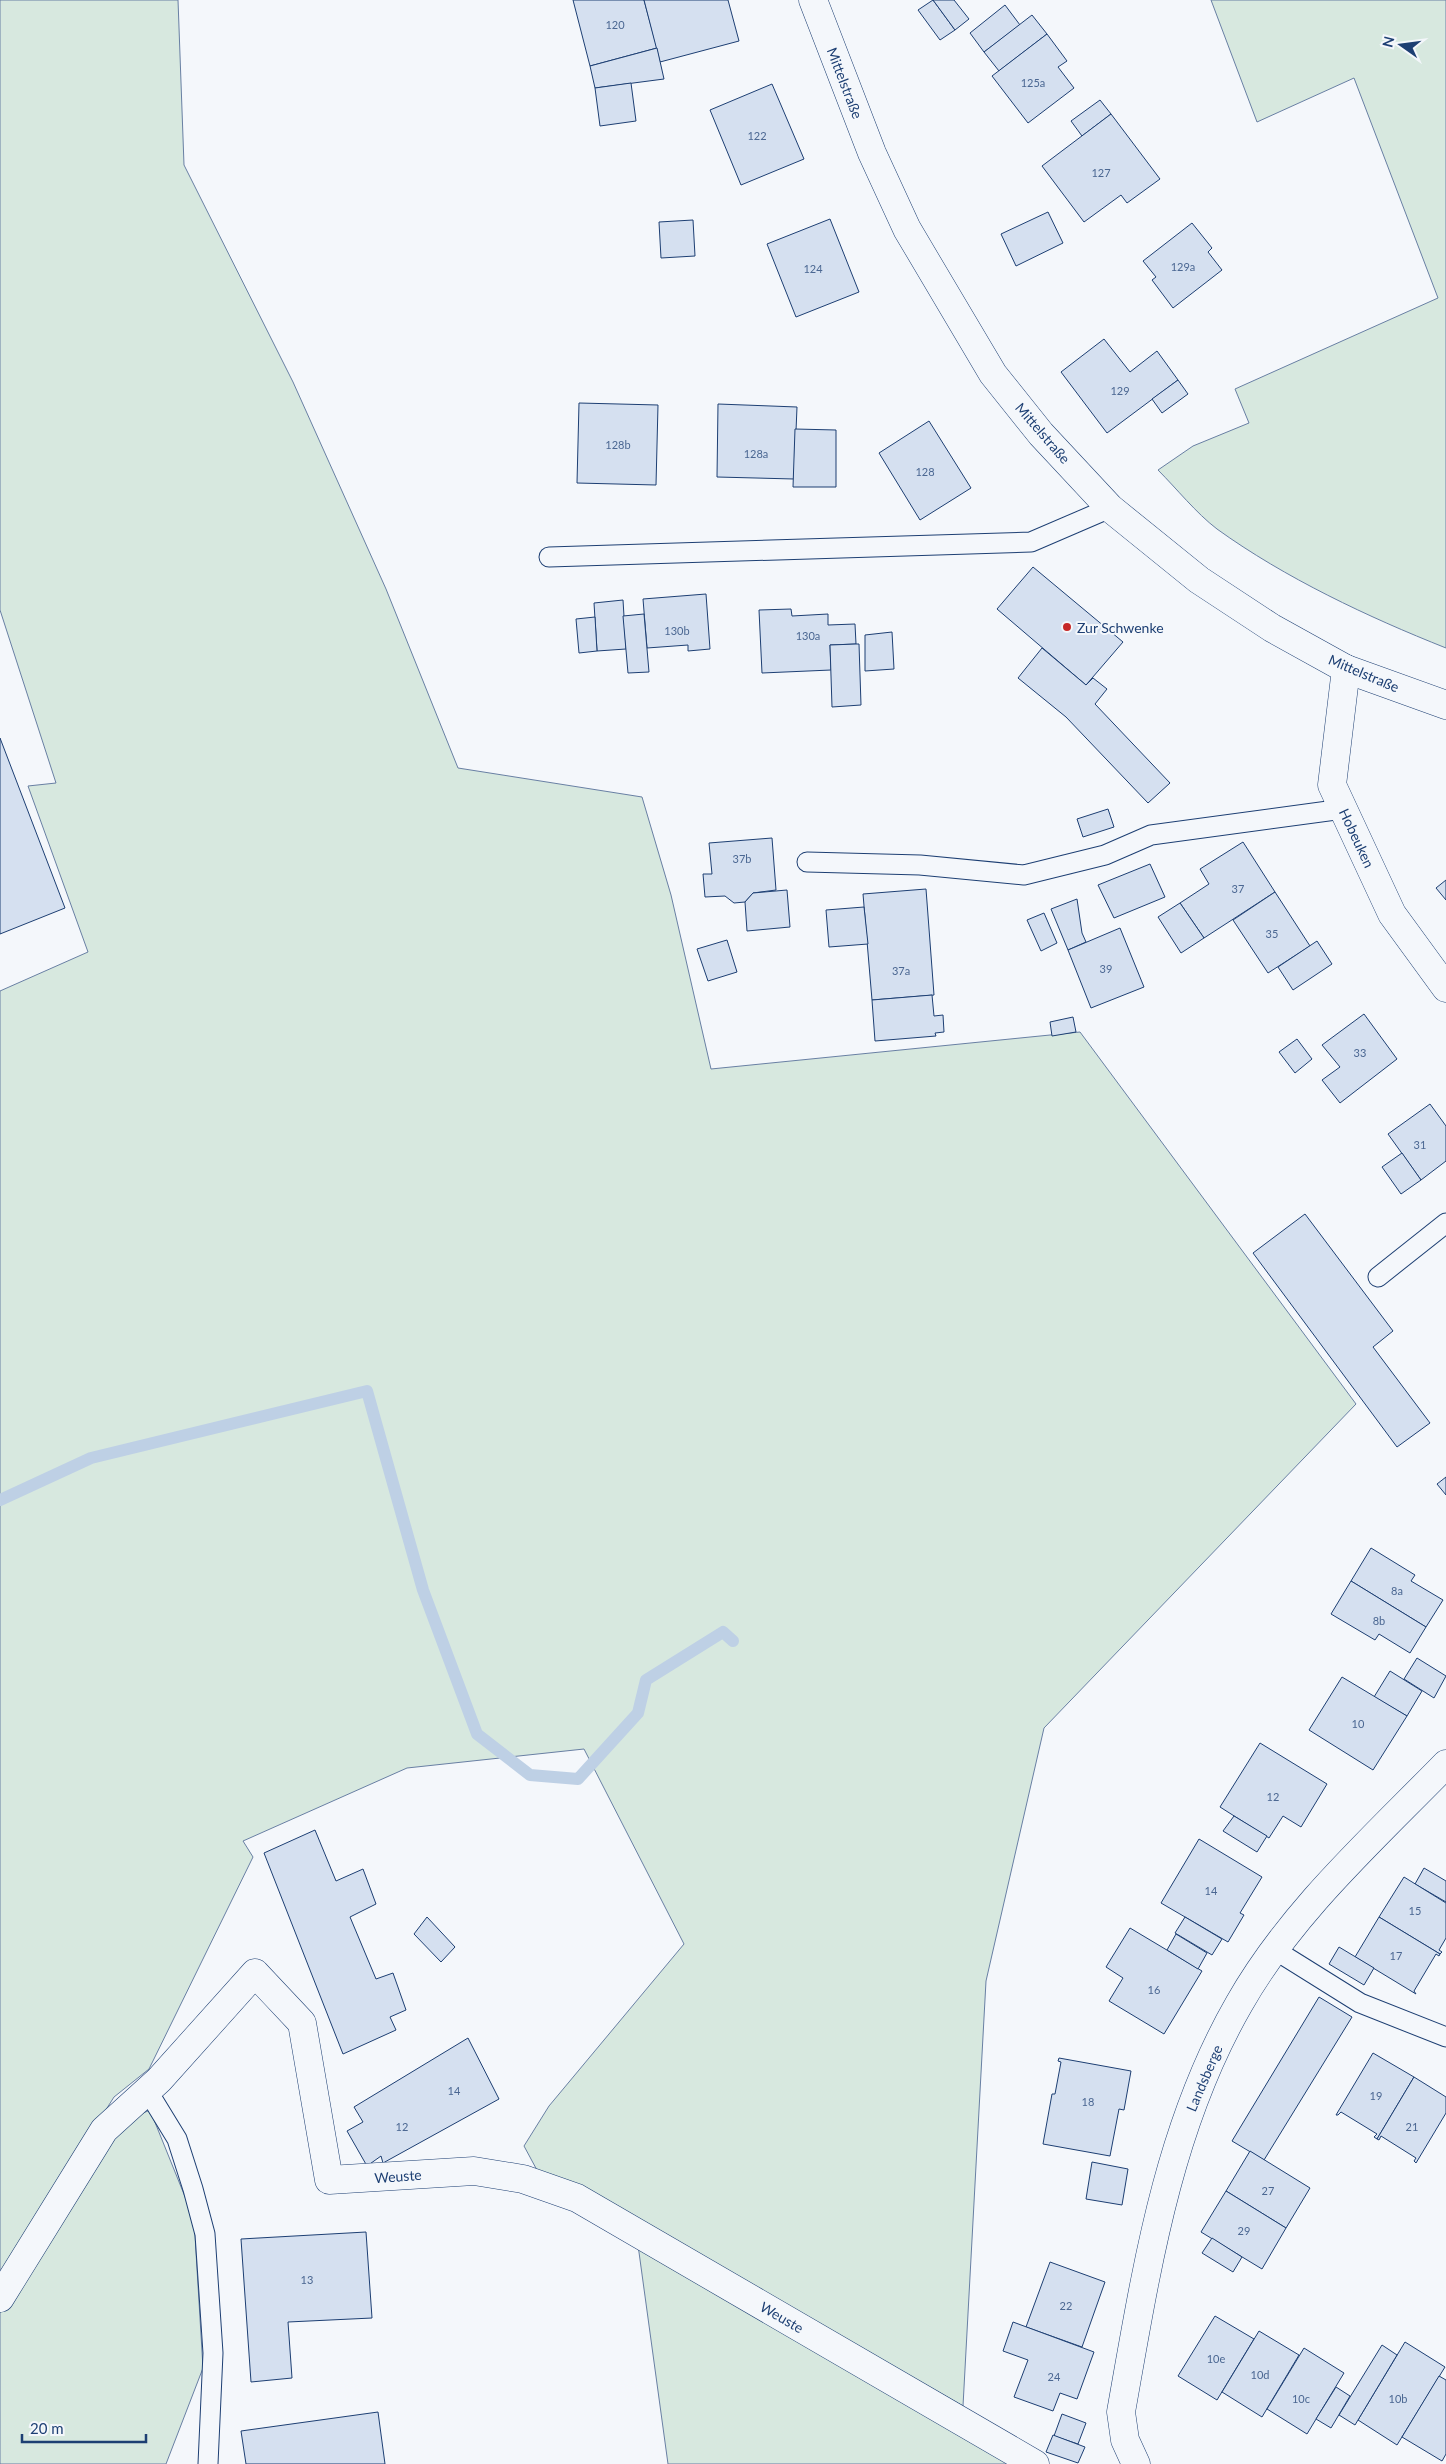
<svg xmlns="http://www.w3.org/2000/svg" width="1446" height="2464" font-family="Lato,sans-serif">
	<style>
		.green { fill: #d7e8df; stroke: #687fa3 }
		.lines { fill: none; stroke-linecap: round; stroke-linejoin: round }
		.stream { stroke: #bed0e5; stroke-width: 12 }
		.building { fill: #d5e0f0; stroke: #1d3f73 }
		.service-casing { stroke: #1d3f73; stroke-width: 21 }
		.minor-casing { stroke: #1d3f73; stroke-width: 29 }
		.secondary-casing { stroke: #1d3f73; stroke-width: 29 }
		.service { stroke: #f4f7fb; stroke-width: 19 }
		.minor { stroke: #f4f7fb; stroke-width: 28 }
		.secondary { stroke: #f4f7fb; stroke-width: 28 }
		.poi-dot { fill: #c62828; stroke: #f4f7fb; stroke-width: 2 }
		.labels { text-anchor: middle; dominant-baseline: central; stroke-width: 4; stroke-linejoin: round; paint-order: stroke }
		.number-label { font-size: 11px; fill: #4b6792 }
		.street-label { font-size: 14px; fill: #1d3f73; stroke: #f4f7fb }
		.poi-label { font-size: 14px; fill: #1d3f73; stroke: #f4f7fb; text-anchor: start }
	</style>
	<rect width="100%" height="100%" fill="#f4f7fb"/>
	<g class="green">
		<polygon points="0,0 178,0 184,165 293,382 386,589 458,768 642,797 671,895 711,1069 1080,1032 1356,1404 1044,1728 986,1981 963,2406 569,2184 538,2172 524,2146 549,2106 684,1944 584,1749 407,1768 243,1841 253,1857 149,2069 114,2097 0,2277 0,991 88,952 28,786 56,783 0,610"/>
		<path d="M1211 0H1446V648C1368 617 1285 578 1217 529 1196 513 1177 489 1158 470L1193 446 1249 423 1235 389 1438 298 1354 78 1257 122Z"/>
		<polygon points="150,2110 194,2219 203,2368 166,2464 0,2464 0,2312 94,2160 123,2122"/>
		<polygon points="638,2245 1014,2464 668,2464"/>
	</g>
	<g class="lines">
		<polyline class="stream" points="0,1500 91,1458 367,1391 423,1590 477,1734 530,1775 578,1779 638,1713 646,1680 723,1632 733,1641"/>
	</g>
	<g class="building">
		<polygon points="573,0 644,0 657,48 590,66"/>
		<polygon points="644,0 728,0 739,41 660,62"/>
		<polygon points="933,0 955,30 940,40 918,10"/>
		<polygon points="933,0 954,0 969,19 955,30"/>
		<polygon points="1005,5 1020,25 984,52 970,33"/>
		<polygon points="1032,15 1047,34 999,71 984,52"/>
		<polygon points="1047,34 1067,61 1058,67 1074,88 1028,123 992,76"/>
		<polygon points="657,48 664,79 595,88 590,66"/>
		<polygon points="631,83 636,121 600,126 595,88"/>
		<polygon points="772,84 804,159 741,185 710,110"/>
		<polygon points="1100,100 1111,114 1082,136 1071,121"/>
		<polygon points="1111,114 1160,179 1127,203 1121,195 1084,222 1042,166"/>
		<polygon points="1048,212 1063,243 1016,266 1001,234"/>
		<polygon points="830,219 859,292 796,317 767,244"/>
		<polygon points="693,220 695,256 661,258 659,222"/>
		<polygon points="1192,223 1212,248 1208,252 1222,270 1173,308 1152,280 1156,277 1143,261"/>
		<polygon points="1104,339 1130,372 1157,351 1178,380 1107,433 1061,372"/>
		<polygon points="1178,380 1188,394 1162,413 1152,399"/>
		<polygon points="579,403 658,405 656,485 577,483"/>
		<polygon points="718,404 797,407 794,479 717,477"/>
		<polygon points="929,421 971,488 920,520 879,453"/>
		<polygon points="795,429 836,430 836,487 793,487"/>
		<polygon points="1033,567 1123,642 1086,685 997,609"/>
		<polygon points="706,594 710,649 688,651 688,645 647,648 643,599"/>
		<polygon points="623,600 626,649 597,651 594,603"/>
		<polygon points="791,609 792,616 828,614 828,625 855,624 856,644 830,645 831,670 762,673 759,610"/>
		<polygon points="644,614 649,672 628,673 623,616"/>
		<polygon points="595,617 597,651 579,653 576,619"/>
		<polygon points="892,632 894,669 865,671 865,635"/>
		<polygon points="856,644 859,644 861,705 832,707 830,645"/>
		<polygon points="1042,648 1086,685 1093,678 1107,689 1095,704 1170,783 1148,803 1066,717 1018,678"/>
		<polygon points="0,738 65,908 0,934"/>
		<polygon points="1108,809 1114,827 1083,837 1077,819"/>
		<polygon points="772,838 776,890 753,893 745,902 734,903 725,896 705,897 703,874 712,874 709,843"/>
		<polygon points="1243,842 1275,892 1204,938 1180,903 1209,884 1200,869"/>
		<polygon points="1150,864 1165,897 1114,918 1098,885"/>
		<polygon points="1446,880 1446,900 1436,888"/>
		<polygon points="926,889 934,995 872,1000 863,894"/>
		<polygon points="787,890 790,927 747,931 745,902 753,893"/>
		<polygon points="1275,892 1310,946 1268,973 1233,920"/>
		<polygon points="1077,899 1082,933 1086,942 1068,950 1051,909"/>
		<polygon points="1180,903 1204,938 1181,953 1158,917"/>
		<polygon points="864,907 868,944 829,947 826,910"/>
		<polygon points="1044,913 1057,943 1041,951 1027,920"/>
		<polygon points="1120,928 1144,987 1091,1008 1068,950"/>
		<polygon points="727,940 737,972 708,981 697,949"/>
		<polygon points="1317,941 1332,964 1293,990 1278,967"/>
		<polygon points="932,995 934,1016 943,1015 944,1032 935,1033 936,1036 875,1041 872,1000"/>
		<polygon points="1364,1014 1397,1059 1340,1103 1322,1080 1340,1067 1322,1045"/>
		<polygon points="1073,1017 1076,1032 1052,1036 1050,1022"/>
		<polygon points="1297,1039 1312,1059 1295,1073 1279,1052"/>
		<polygon points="1430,1104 1446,1126 1446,1161 1421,1180 1388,1134"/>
		<polygon points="1402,1153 1421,1180 1401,1194 1382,1167"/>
		<polygon points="1305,1214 1393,1331 1373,1347 1430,1423 1397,1447 1253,1253"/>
		<polygon points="1446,1477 1446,1495 1437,1484"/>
		<polygon points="1371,1548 1415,1575 1411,1581 1443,1600 1426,1627 1351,1581"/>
		<polygon points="1351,1581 1426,1627 1410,1653 1379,1634 1375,1640 1331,1614"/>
		<polygon points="1417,1658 1446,1676 1434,1698 1404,1679"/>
		<polygon points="1390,1671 1422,1691 1407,1716 1374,1697"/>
		<polygon points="1342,1677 1407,1716 1373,1770 1309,1730"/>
		<polygon points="1260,1743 1327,1784 1301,1827 1283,1816 1269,1838 1220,1807"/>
		<polygon points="1234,1816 1267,1836 1257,1852 1223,1831"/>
		<polygon points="315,1830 336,1881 363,1869 376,1904 350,1917 376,1979 393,1973 406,2010 390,2017 396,2030 343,2054 264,1853"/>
		<polygon points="1199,1839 1262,1877 1240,1913 1244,1915 1228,1942 1161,1903"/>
		<polygon points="1424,1868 1446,1881 1446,1902 1415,1884"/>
		<polygon points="1404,1877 1446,1903 1446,1938 1439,1950 1442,1952 1440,1954 1379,1917"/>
		<polygon points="427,1917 455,1947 441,1962 414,1934"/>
		<polygon points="1185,1917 1222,1939 1212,1955 1175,1933"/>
		<polygon points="1379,1917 1440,1954 1439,1956 1436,1954 1414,1991 1416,1994 1355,1957"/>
		<polygon points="1130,1928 1202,1971 1164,2034 1109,2001 1123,1978 1106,1967"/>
		<polygon points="1176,1934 1207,1953 1198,1969 1167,1950"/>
		<polygon points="1339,1947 1374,1968 1364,1985 1329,1964"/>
		<polygon points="1319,1997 1352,2017 1264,2160 1232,2141"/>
		<polygon points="468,2038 499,2099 383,2163 381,2156 367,2166 347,2131 363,2122 354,2107"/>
		<polygon points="1373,2053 1414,2077 1377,2139 1374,2137 1377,2134 1341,2112 1338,2115 1336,2115"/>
		<polygon points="1059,2058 1131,2071 1124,2110 1119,2109 1110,2156 1043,2144 1052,2094 1055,2094 1061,2062 1058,2061"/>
		<polygon points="1414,2077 1446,2097 1446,2113 1416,2163 1414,2161 1416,2158 1381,2136 1379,2140 1377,2139"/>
		<polygon points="1250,2151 1310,2188 1286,2228 1226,2191"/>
		<polygon points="1092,2162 1128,2169 1122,2205 1086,2199"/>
		<polygon points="1226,2191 1286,2228 1262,2269 1201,2232"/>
		<polygon points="366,2232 372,2318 288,2322 292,2378 251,2382 241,2239"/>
		<polygon points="1212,2238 1242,2257 1233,2272 1202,2253"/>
		<polygon points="1050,2262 1105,2282 1082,2347 1026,2327"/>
		<polygon points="1215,2316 1254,2339 1217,2400 1178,2376"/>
		<polygon points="1013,2322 1094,2352 1077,2399 1060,2393 1053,2411 1014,2397 1028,2360 1003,2351"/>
		<polygon points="1259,2331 1299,2355 1262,2417 1222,2392"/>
		<polygon points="1405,2342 1445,2367 1397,2445 1358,2420"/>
		<polygon points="1382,2345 1397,2355 1355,2425 1339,2415"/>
		<polygon points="1304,2348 1344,2373 1307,2434 1267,2409"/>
		<polygon points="1439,2376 1446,2380 1446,2454 1442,2461 1402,2437"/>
		<polygon points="1336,2387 1350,2396 1331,2428 1316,2419"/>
		<polygon points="378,2412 385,2464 246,2464 241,2431"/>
		<polygon points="1062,2414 1086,2423 1078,2444 1054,2436"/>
		<polygon points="1053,2435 1085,2447 1078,2463 1046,2452"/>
	</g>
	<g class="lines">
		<g class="service-casing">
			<g id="service">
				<polyline points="549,557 1031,542 1110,508"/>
				<polyline points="807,862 920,865 1024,875 1105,855 1151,835 1343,809"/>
				<polyline points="1378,1277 1446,1223"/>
				<polyline points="1275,1950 1360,2003 1446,2037"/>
				<polyline points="147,2090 177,2139 193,2189 205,2234 213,2353 208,2464"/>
			</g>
		</g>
		<g class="minor-casing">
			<g id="minor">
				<polyline points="1346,669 1332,785 1392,914 1446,988"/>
				<polyline points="0,2298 104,2130 159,2080 255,1973 302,2023 329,2180 474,2171 523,2179 577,2198 1035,2464"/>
				<path d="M1136 2464 1125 2440 1121 2412C1146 2272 1167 2129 1239 2004 1291 1912 1373 1839 1446 1764"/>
			</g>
		</g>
		<g class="secondary-casing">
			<polyline id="secondary" points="813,0 872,153 907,229 993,374 1041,434 1110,508 1199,580 1272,628 1346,669 1446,705"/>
		</g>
		<use href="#service" class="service"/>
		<use href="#minor" class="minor"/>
		<use href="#secondary" class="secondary"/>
	</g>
	<circle class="poi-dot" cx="1067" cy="627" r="5"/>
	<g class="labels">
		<g class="number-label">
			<text x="615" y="24">120</text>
			<text x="1033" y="82">125a</text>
			<text x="757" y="135">122</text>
			<text x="1101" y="172">127</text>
			<text x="1183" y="266">129a</text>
			<text x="813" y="268">124</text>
			<text x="1120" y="390">129</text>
			<text x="618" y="444">128b</text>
			<text x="756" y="453">128a</text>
			<text x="925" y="471">128</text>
			<text x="677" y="630">130b</text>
			<text x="808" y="635">130a</text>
			<text x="742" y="858">37b</text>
			<text x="1238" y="888">37</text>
			<text x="1272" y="933">35</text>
			<text x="1106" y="968">39</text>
			<text x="901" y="970">37a</text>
			<text x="1360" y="1052">33</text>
			<text x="1420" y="1144">31</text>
			<text x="1397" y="1590">8a</text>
			<text x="1379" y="1620">8b</text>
			<text x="1358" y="1723">10</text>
			<text x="1273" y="1796">12</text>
			<text x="1211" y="1890">14</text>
			<text x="1415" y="1910">15</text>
			<text x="1396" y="1955">17</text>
			<text x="1154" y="1989">16</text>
			<text x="454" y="2090">14</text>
			<text x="1376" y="2095">19</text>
			<text x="1088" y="2101">18</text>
			<text x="402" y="2126">12</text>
			<text x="1412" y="2126">21</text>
			<text x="1268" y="2190">27</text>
			<text x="1244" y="2230">29</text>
			<text x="307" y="2279">13</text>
			<text x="1066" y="2305">22</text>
			<text x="1216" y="2358">10e</text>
			<text x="1260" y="2374">10d</text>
			<text x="1054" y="2376">24</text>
			<text x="1301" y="2398">10c</text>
			<text x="1398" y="2398">10b</text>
		</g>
		<g class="street-label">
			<text transform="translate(845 83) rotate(69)">Mittelstraße</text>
			<text transform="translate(1043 433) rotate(49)">Mittelstraße</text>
			<text transform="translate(1364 673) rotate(23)">Mittelstraße</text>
			<text transform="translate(1357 838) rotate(65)">Hobeuken</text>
			<text transform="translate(1204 2078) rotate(-67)">Landsberge</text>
			<text transform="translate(398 2176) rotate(-4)">Weuste</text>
			<text transform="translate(782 2317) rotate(30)">Weuste</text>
		</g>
		<g class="poi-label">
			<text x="1077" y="627">Zur Schwenke</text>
		</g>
	</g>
	<g transform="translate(1401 45) rotate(284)" stroke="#f4f7fb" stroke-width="4" paint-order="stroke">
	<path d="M0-4L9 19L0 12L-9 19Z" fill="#1d3f73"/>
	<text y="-8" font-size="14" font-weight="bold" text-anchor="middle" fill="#1d3f73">N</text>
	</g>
	<path d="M22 2434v8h124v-8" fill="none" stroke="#1d3f73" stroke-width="2.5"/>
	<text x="30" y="2434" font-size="15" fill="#1d3f73" stroke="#f4f7fb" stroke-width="4" paint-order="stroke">20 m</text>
</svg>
